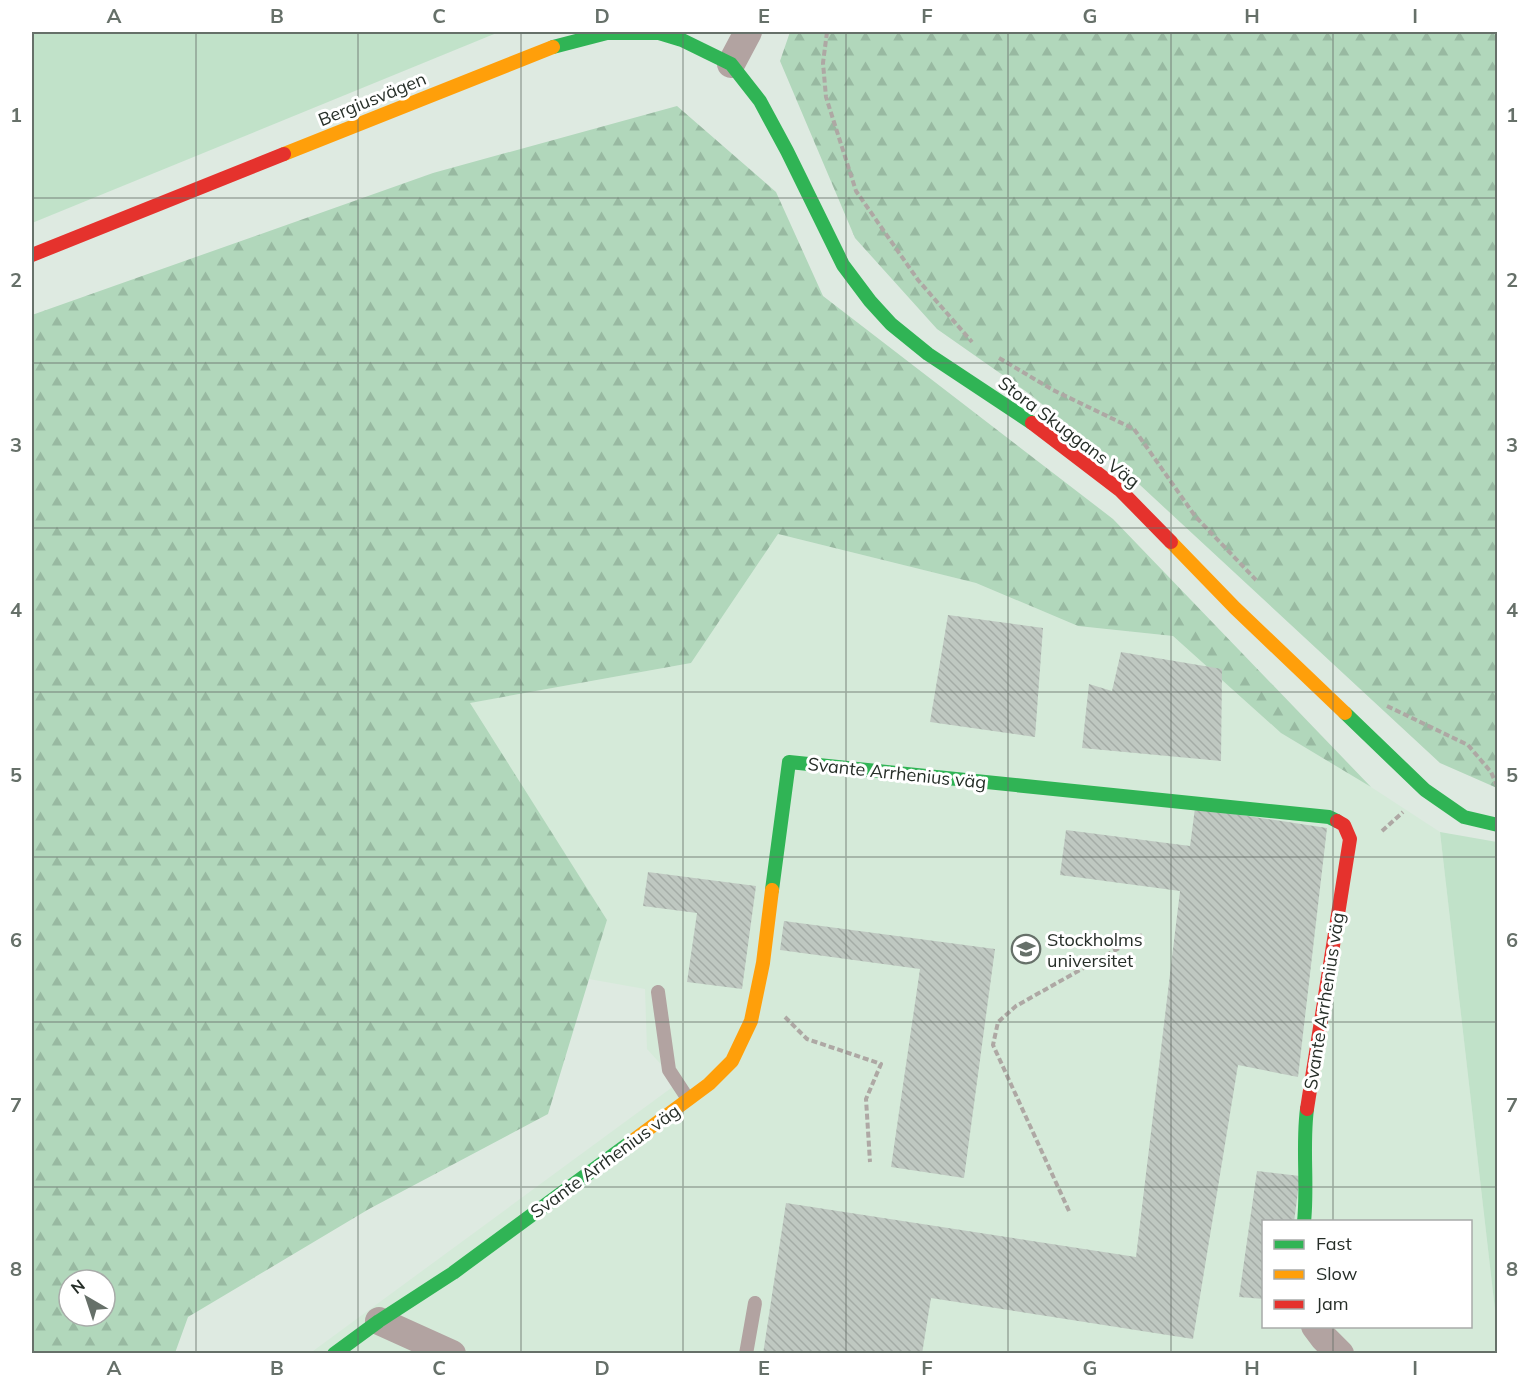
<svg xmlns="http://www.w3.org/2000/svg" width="1529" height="1385" font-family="Mulish,sans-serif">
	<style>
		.built { fill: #d5ead9; fill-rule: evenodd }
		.forest { fill: url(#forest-firs); fill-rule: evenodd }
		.green { fill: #c1e2c9 }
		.building { fill: url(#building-back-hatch) }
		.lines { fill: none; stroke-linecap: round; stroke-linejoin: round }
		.path { stroke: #aea8a4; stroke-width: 4; stroke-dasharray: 6 3; stroke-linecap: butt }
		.lane { stroke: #b2a3a1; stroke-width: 14 }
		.street { stroke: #b2a3a1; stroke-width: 28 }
		.fast { stroke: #30b455; stroke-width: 14 }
		.slow { stroke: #ff9f0a; stroke-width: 14 }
		.jam { stroke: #e5322d; stroke-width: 14 }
		.grid { fill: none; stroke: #667069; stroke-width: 1.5; stroke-opacity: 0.55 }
		.labels { text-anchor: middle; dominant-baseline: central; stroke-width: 6; stroke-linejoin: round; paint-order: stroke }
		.street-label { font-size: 18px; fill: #262e28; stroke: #fff }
		.poi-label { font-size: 18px; fill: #262e28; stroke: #fff; text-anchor: start }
		.neatline { fill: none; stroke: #667069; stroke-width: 2 }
		.grid-label { font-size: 20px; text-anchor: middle; font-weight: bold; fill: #667069 }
	</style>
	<defs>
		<pattern id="forest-firs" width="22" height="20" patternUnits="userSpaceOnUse" patternTransform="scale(1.5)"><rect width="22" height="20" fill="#b1d7bb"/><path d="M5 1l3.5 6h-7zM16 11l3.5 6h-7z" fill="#98b9a1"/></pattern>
		<pattern id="building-back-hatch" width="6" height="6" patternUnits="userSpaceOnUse" patternTransform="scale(1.5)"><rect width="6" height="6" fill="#bfc8c1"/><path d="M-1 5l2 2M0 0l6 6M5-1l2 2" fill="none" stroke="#a4aca6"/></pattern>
	</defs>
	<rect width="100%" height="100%" fill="#deeae1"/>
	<path class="built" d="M778 534 976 583 1078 626 1173 636 1281 733 1371 787 1440 832 1497 1327V1353L309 1354 678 1083 647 1049 645 989 589 979 607 920 469 703 691 663ZM1264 1222H1470V1326H1264Z"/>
	<g class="forest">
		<polygon points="790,32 1497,32 1497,788 1440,763 1140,485 1031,395 937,329 855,238 780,61"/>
		<path d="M677 106 776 192 823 296 1113 519 1371 787 1281 733 1173 636 1078 626 976 583 778 534 691 663 470 703 607 920 548 1114 369 1209 188 1317 175 1353H32V315L433 173ZM69 1280H105V1316H69Z"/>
	</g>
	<g class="green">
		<polygon points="32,32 499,32 32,223"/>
		<polygon points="1440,832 1497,842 1497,1327"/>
	</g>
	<g class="building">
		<polygon points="948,615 1043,628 1035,737 930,722"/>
		<polygon points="1121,652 1222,669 1221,761 1082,748 1089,684 1112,691"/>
		<polygon points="1195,808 1327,828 1298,1077 1238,1065 1193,1339 931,1298 922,1354 763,1354 786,1203 1136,1257 1180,891 1060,875 1066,830 1190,846"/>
		<polygon points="648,872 756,886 742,989 687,982 697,913 643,906"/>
		<polygon points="784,921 995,949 964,1178 891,1167 920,969 780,950"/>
		<polygon points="1257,1171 1300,1176 1294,1222 1264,1222 1264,1299 1239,1297"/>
	</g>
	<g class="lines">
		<g class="path">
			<polyline points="827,32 823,63 826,97 856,191 918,280 972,342"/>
			<polyline points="999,358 1053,390 1134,429 1195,516 1256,580"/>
			<polyline points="1387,706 1468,745 1491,772 1498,788"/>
			<polyline points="1382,831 1403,812"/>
			<polyline points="785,1017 807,1039 881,1064 866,1099 870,1162"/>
			<polyline points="1069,1211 993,1045 998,1022 1016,1006 1144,934"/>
		</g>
		<g class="lane">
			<polyline points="658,992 669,1070 688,1099"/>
			<polyline points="746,1354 755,1303"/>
		</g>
		<g class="street">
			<polyline points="731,64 748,32"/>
			<polyline points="379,1321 452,1354"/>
			<polyline points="1315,1326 1324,1338 1340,1354"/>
		</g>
		<g class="fast">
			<polyline points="553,47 607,33 659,33 682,40 731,64 760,101 787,151 843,265 870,301 891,324 928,354 1032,423"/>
			<polyline points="1345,713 1425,790 1464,817 1498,825"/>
			<polyline points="772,890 789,762 1329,817 1337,821"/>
			<path d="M1304 1222C1308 1185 1302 1146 1307 1109"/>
			<polyline points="334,1354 379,1321 453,1273 631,1142"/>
		</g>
		<g class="slow">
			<polyline points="284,154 553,47"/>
			<polyline points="1171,542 1235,608 1345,713"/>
			<polyline points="631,1142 709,1084 732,1061 751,1021 763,963 772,890"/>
		</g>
		<g class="jam">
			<polyline points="32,255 284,154"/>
			<polyline points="1032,423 1121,491 1171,542"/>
			<polyline points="1307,1109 1350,839 1344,825 1337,821"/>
		</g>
	</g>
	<path class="grid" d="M196 32V1354M358 32V1354M521 32V1354M683 32V1354M846 32V1354M1008 32V1354M1171 32V1354M1333 32V1222M32 198H1498M32 363H1498M32 528H1498M32 692H1498M32 857H1498M32 1022H1498M32 1187H1498M1333 1326V1354"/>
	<defs>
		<g id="university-ring" transform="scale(1.5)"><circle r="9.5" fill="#fff" stroke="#667069" stroke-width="1.5"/><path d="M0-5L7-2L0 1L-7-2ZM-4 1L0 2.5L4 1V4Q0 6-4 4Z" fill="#667069"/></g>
	</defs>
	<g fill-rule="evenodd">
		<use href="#university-ring" x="1026" y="949"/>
	</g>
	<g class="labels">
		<g class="street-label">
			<text transform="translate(372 99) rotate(-22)">Bergiusvägen</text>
			<text transform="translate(1069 432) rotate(37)">Stora Skuggans Väg</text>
			<text transform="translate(897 773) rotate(6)">Svante Arrhenius väg</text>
			<text transform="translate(1324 1001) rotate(-81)">Svante Arrhenius väg</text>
			<text transform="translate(605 1161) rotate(-36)">Svante Arrhenius väg</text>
		</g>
		<g class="poi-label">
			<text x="1047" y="939">Stockholms<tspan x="1047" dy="21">universitet</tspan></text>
		</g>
	</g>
	<rect width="1529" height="1385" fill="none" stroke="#ffffff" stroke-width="66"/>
	<rect x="1262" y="1220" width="210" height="108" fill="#ffffff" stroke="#a8aba9" stroke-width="1.5"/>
	<rect x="1274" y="1240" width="30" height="9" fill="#30b455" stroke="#a8aba9" stroke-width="1.5"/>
	<text x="1316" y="1250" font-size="18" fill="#262e28">Fast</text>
	<rect x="1274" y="1270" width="30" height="9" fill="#ff9f0a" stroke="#a8aba9" stroke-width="1.5"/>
	<text x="1316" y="1280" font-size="18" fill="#262e28">Slow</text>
	<rect x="1274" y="1300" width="30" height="9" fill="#e5322d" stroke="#a8aba9" stroke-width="1.5"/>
	<text x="1316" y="1310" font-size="18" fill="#262e28">Jam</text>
	<g transform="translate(87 1298) rotate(321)"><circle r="28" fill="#ffffff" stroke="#a8aba9" stroke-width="1.5"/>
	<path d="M0-4.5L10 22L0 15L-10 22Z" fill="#667069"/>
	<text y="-9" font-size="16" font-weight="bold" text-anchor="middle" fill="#262e28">N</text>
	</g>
	<rect x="33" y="33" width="1463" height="1319" class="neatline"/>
	<g class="grid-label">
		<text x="114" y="23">A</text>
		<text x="277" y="23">B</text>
		<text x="439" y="23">C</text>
		<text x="602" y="23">D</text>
		<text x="764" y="23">E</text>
		<text x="927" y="23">F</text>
		<text x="1090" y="23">G</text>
		<text x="1252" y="23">H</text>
		<text x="1415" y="23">I</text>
		<text x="16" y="122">1</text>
		<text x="1512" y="122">1</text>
		<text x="16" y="287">2</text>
		<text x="1512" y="287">2</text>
		<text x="16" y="452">3</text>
		<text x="1512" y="452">3</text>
		<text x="16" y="617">4</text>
		<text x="1512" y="617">4</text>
		<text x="16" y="782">5</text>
		<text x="1512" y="782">5</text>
		<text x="16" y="947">6</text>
		<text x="1512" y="947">6</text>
		<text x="16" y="1112">7</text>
		<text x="1512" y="1112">7</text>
		<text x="16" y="1276">8</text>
		<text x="1512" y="1276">8</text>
		<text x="114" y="1375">A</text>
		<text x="277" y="1375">B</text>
		<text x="439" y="1375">C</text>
		<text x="602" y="1375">D</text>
		<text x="764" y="1375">E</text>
		<text x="927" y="1375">F</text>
		<text x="1090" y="1375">G</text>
		<text x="1252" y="1375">H</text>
		<text x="1415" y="1375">I</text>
	</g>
</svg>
